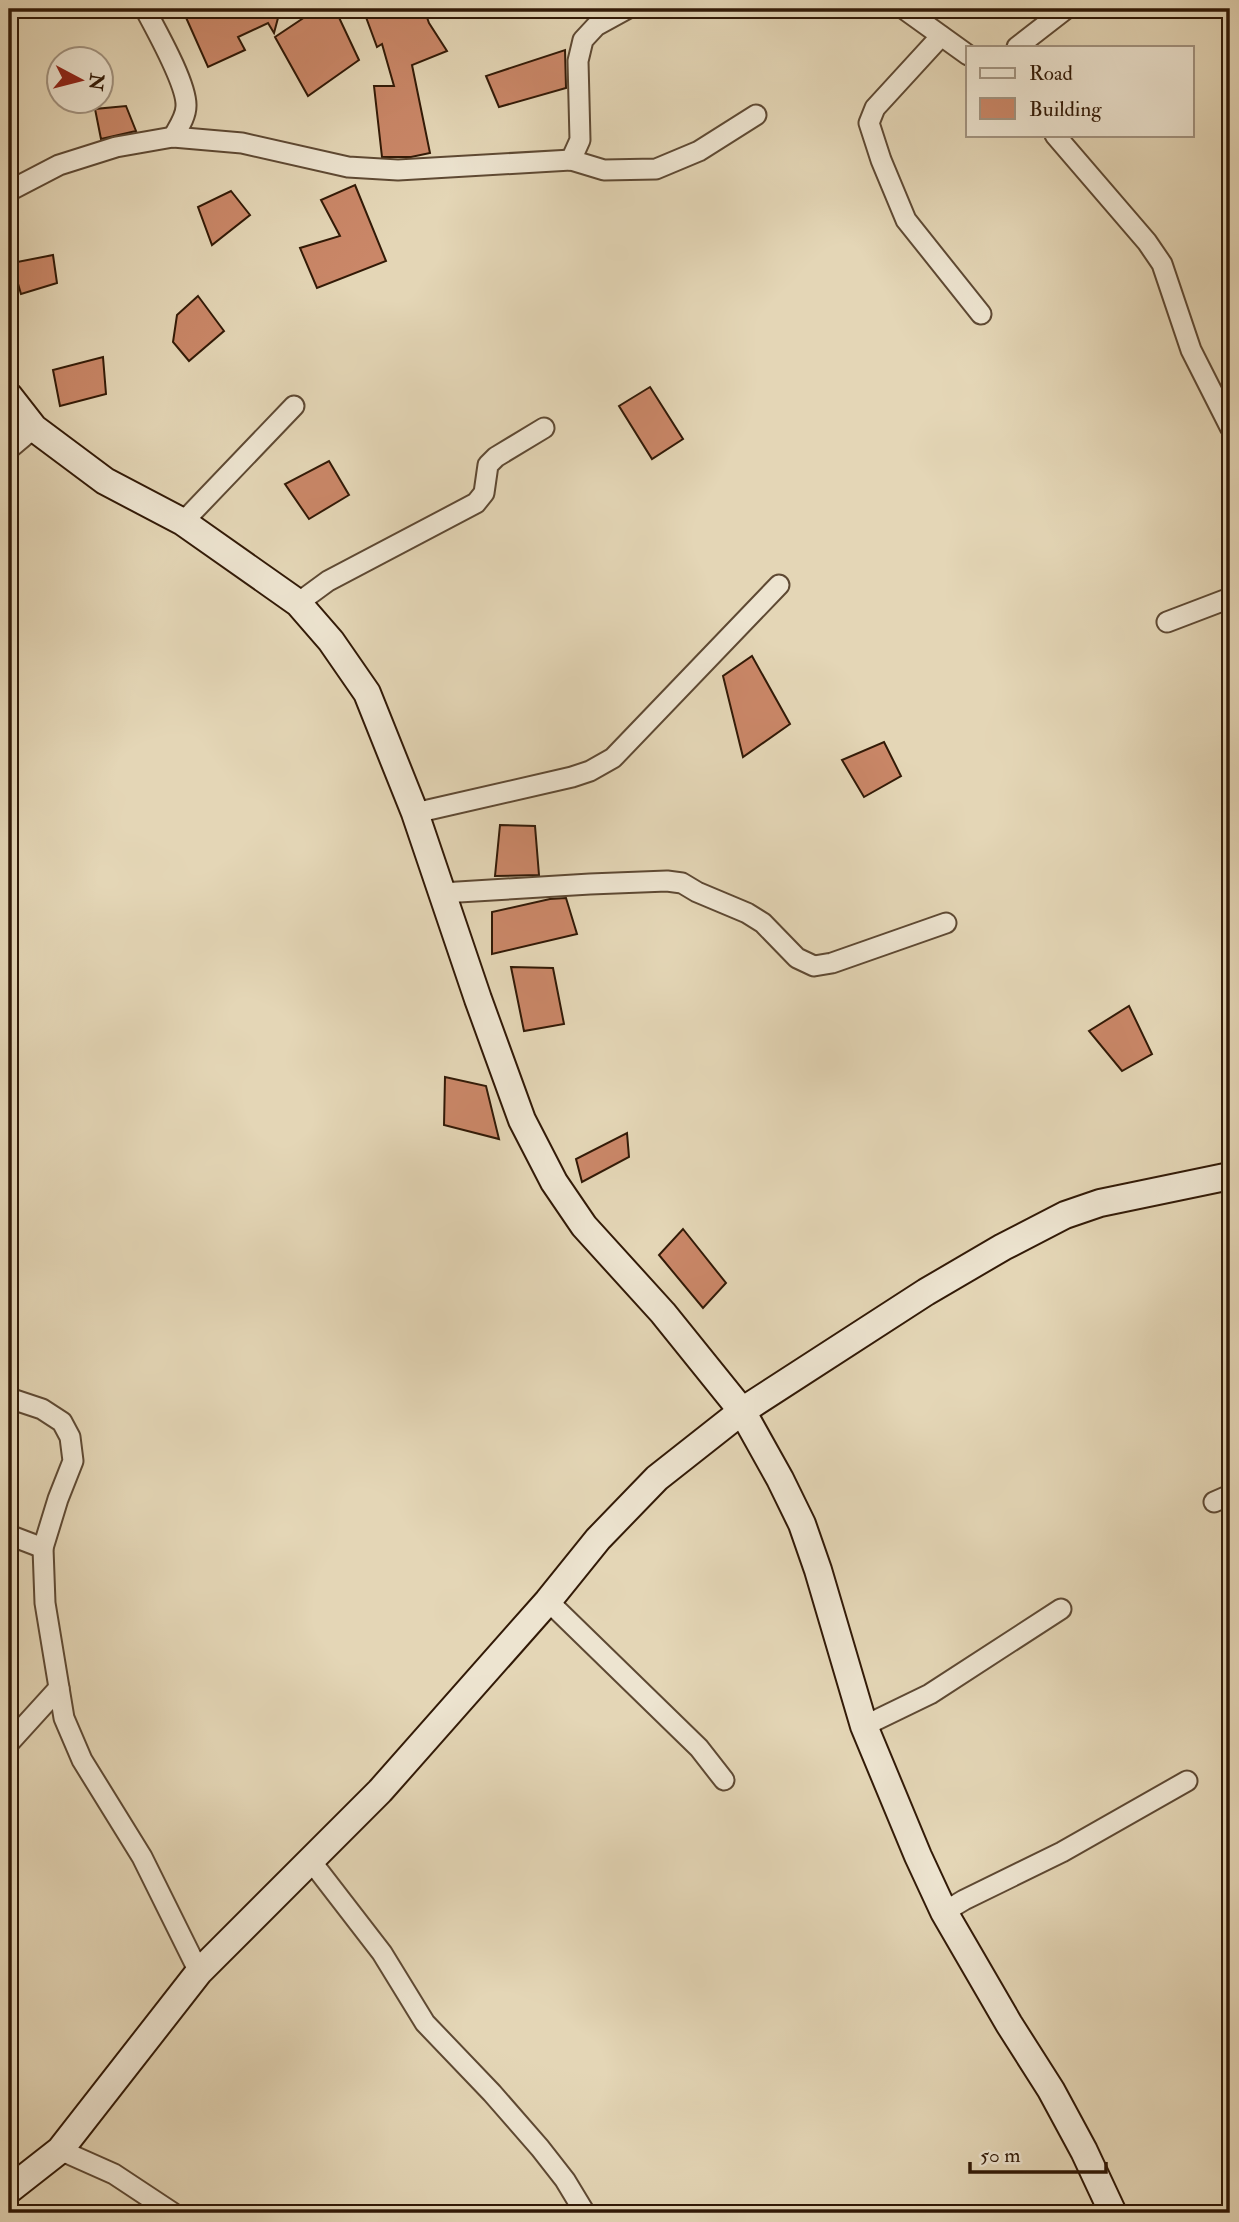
<svg xmlns="http://www.w3.org/2000/svg" width="1239" height="2222" font-family="'IM FELL Double Pica',serif">
	<style>
		.building { fill: #ca8768; stroke: #321a07; stroke-width: 2 }
		.lines { fill: none; stroke-linecap: round; stroke-linejoin: round }
		.street-casing { stroke: #5e4933; stroke-width: 23 }
		.secondary-casing { stroke: #321a07; stroke-width: 30 }
		.street { stroke: #ede4d0; stroke-width: 19 }
		.secondary { stroke: #ede4d0; stroke-width: 26 }
	</style>
	<rect width="100%" height="100%" fill="#e4d6b6"/>
	<filter id="stains"><feTurbulence type="fractalNoise" baseFrequency=".00286" numOctaves="4"/><feColorMatrix values="0 0 0 0 .2 0 0 0 0 .09 0 0 0 0 .02 0 0 0 .5 -.17"/></filter>
	<radialGradient id="worn" r=".72"><stop offset=".6" stop-color="#630" stop-opacity="0"/><stop offset="1" stop-color="#630" stop-opacity=".3"/></radialGradient>
	<g class="building">
		<polygon points="196,9 297,9 278,18 274,33 268,23 238,37 245,50 208,67 184,13"/>
		<polygon points="317,9 335,9 359,60 308,96 275,37"/>
		<polygon points="363,9 424,9 429,23 447,51 412,65 430,153 411,157 382,157 374,86 394,86 382,44 377,47"/>
		<polygon points="565,50 566,88 499,107 486,76"/>
		<polygon points="126,106 136,131 101,139 95,109"/>
		<polygon points="355,185 386,261 317,288 300,248 340,236 321,200"/>
		<polygon points="231,191 250,215 212,245 198,207"/>
		<polygon points="53,255 57,283 21,294 12,263"/>
		<polygon points="198,296 224,331 189,361 173,342 177,315"/>
		<polygon points="103,357 106,394 60,406 53,370"/>
		<polygon points="650,387 683,439 652,459 619,406"/>
		<polygon points="329,461 349,495 309,519 285,484"/>
		<polygon points="752,656 790,724 743,757 723,676"/>
		<polygon points="884,742 901,776 864,797 842,760"/>
		<polygon points="500,825 535,826 539,875 495,876"/>
		<polygon points="566,898 577,934 492,954 492,912 550,899"/>
		<polygon points="511,967 553,968 564,1024 524,1031"/>
		<polygon points="1129,1006 1152,1054 1122,1071 1089,1031"/>
		<polygon points="445,1077 486,1086 499,1139 444,1125"/>
		<polygon points="627,1133 629,1157 582,1182 576,1159"/>
		<polygon points="683,1229 726,1283 703,1308 659,1255"/>
	</g>
	<g class="lines">
		<g class="street-casing">
			<g id="street">
				<path d="M145 9C156 30 187 84 186 106 186 117 178 128 173 137"/>
				<polyline points="904,9 968,55"/>
				<polyline points="941,36 875,108 869,123 881,160 906,220 981,314"/>
				<polyline points="1017,47 1066,9"/>
				<polyline points="1055,135 1147,242 1162,264 1191,350 1230,427"/>
				<polyline points="571,160 580,140 578,61 583,40 596,26 627,9"/>
				<polyline points="9,191 59,165 116,147 173,137 242,143 348,167 398,170 571,160 604,170 656,169 699,151 756,115"/>
				<polyline points="9,449 34,428"/>
				<polyline points="183,522 294,406"/>
				<polyline points="298,603 328,581 476,503 484,493 488,465 496,457 544,428"/>
				<polyline points="1167,622 1230,598"/>
				<polyline points="415,813 572,777 590,771 613,758 779,585"/>
				<polyline points="442,893 590,884 667,881 682,883 697,892 747,913 763,923 797,958 814,966 832,963 946,923"/>
				<polyline points="9,1398 42,1409 62,1422 70,1437 73,1461 58,1499 43,1548 45,1603 64,1718 82,1760 142,1857 199,1972"/>
				<polyline points="1214,1502 1230,1495"/>
				<polyline points="9,1535 43,1548"/>
				<polyline points="548,1601 699,1748 724,1780"/>
				<polyline points="864,1726 930,1694 1061,1609"/>
				<polyline points="9,1743 59,1688"/>
				<polyline points="311,1861 382,1953 425,2023 492,2093 540,2148 565,2180 585,2213"/>
				<polyline points="944,1912 964,1900 1062,1852 1187,1781"/>
				<polyline points="60,2150 114,2174 173,2213"/>
			</g>
		</g>
		<g class="secondary-casing">
			<g id="secondary">
				<polyline points="9,396 34,428 105,481 183,522 298,603 331,641 367,693 415,813 478,999 522,1120 554,1182 584,1226 663,1313 742,1411 780,1479 802,1524 818,1570 864,1726 918,1856 944,1912 1009,2024 1051,2090 1084,2151 1113,2213"/>
				<polyline points="9,2190 60,2150 199,1972 380,1791 548,1601 598,1539 657,1478 742,1411 926,1292 1003,1247 1065,1215 1100,1203 1230,1176"/>
			</g>
		</g>
		<use href="#street" class="street"/>
		<use href="#secondary" class="secondary"/>
	</g>
	<rect width="1239" height="2222" fill="none" stroke="#e4d6b6" stroke-width="35"/>
	<rect x="10" y="10" width="1218" height="2201" fill="none" stroke="#321a07" stroke-width="3.5"/>
	<rect x="18" y="18" width="1204" height="2187" fill="none" stroke="#321a07" stroke-width="2"/>
	<rect x="966" y="46" width="228" height="91" fill="#ede4d0" stroke="#a29380" stroke-width="2"/>
	<rect x="980" y="68" width="35" height="10" fill="#ede4d0" stroke="#a29380" stroke-width="2"/>
	<text x="1029" y="80" font-size="21" fill="#321a07">Road</text>
	<rect x="980" y="98" width="35" height="21" fill="#ca8768" stroke="#a29380" stroke-width="2"/>
	<text x="1029" y="116" font-size="21" fill="#321a07">Building</text>
	<g transform="translate(80 80) rotate(97)"><circle r="33" fill="#ede4d0" stroke="#a29380" stroke-width="2"/>
	<path d="M0-5L12 26L0 18L-12 26Z" fill="#8f2418"/>
	<text y="-10" font-size="19" font-weight="bold" text-anchor="middle" fill="#321a07">N</text>
	</g>
	<path d="M970 2162v10h136v-10" fill="none" stroke="#321a07" stroke-width="3.5"/>
	<text x="980" y="2162" font-size="21" fill="#321a07" stroke="#ede4d0" stroke-width="5" paint-order="stroke">50 m</text>
	<rect width="100%" height="100%" filter="url(#stains)"/>
	<rect width="100%" height="100%" fill="url(#worn)"/>
</svg>
